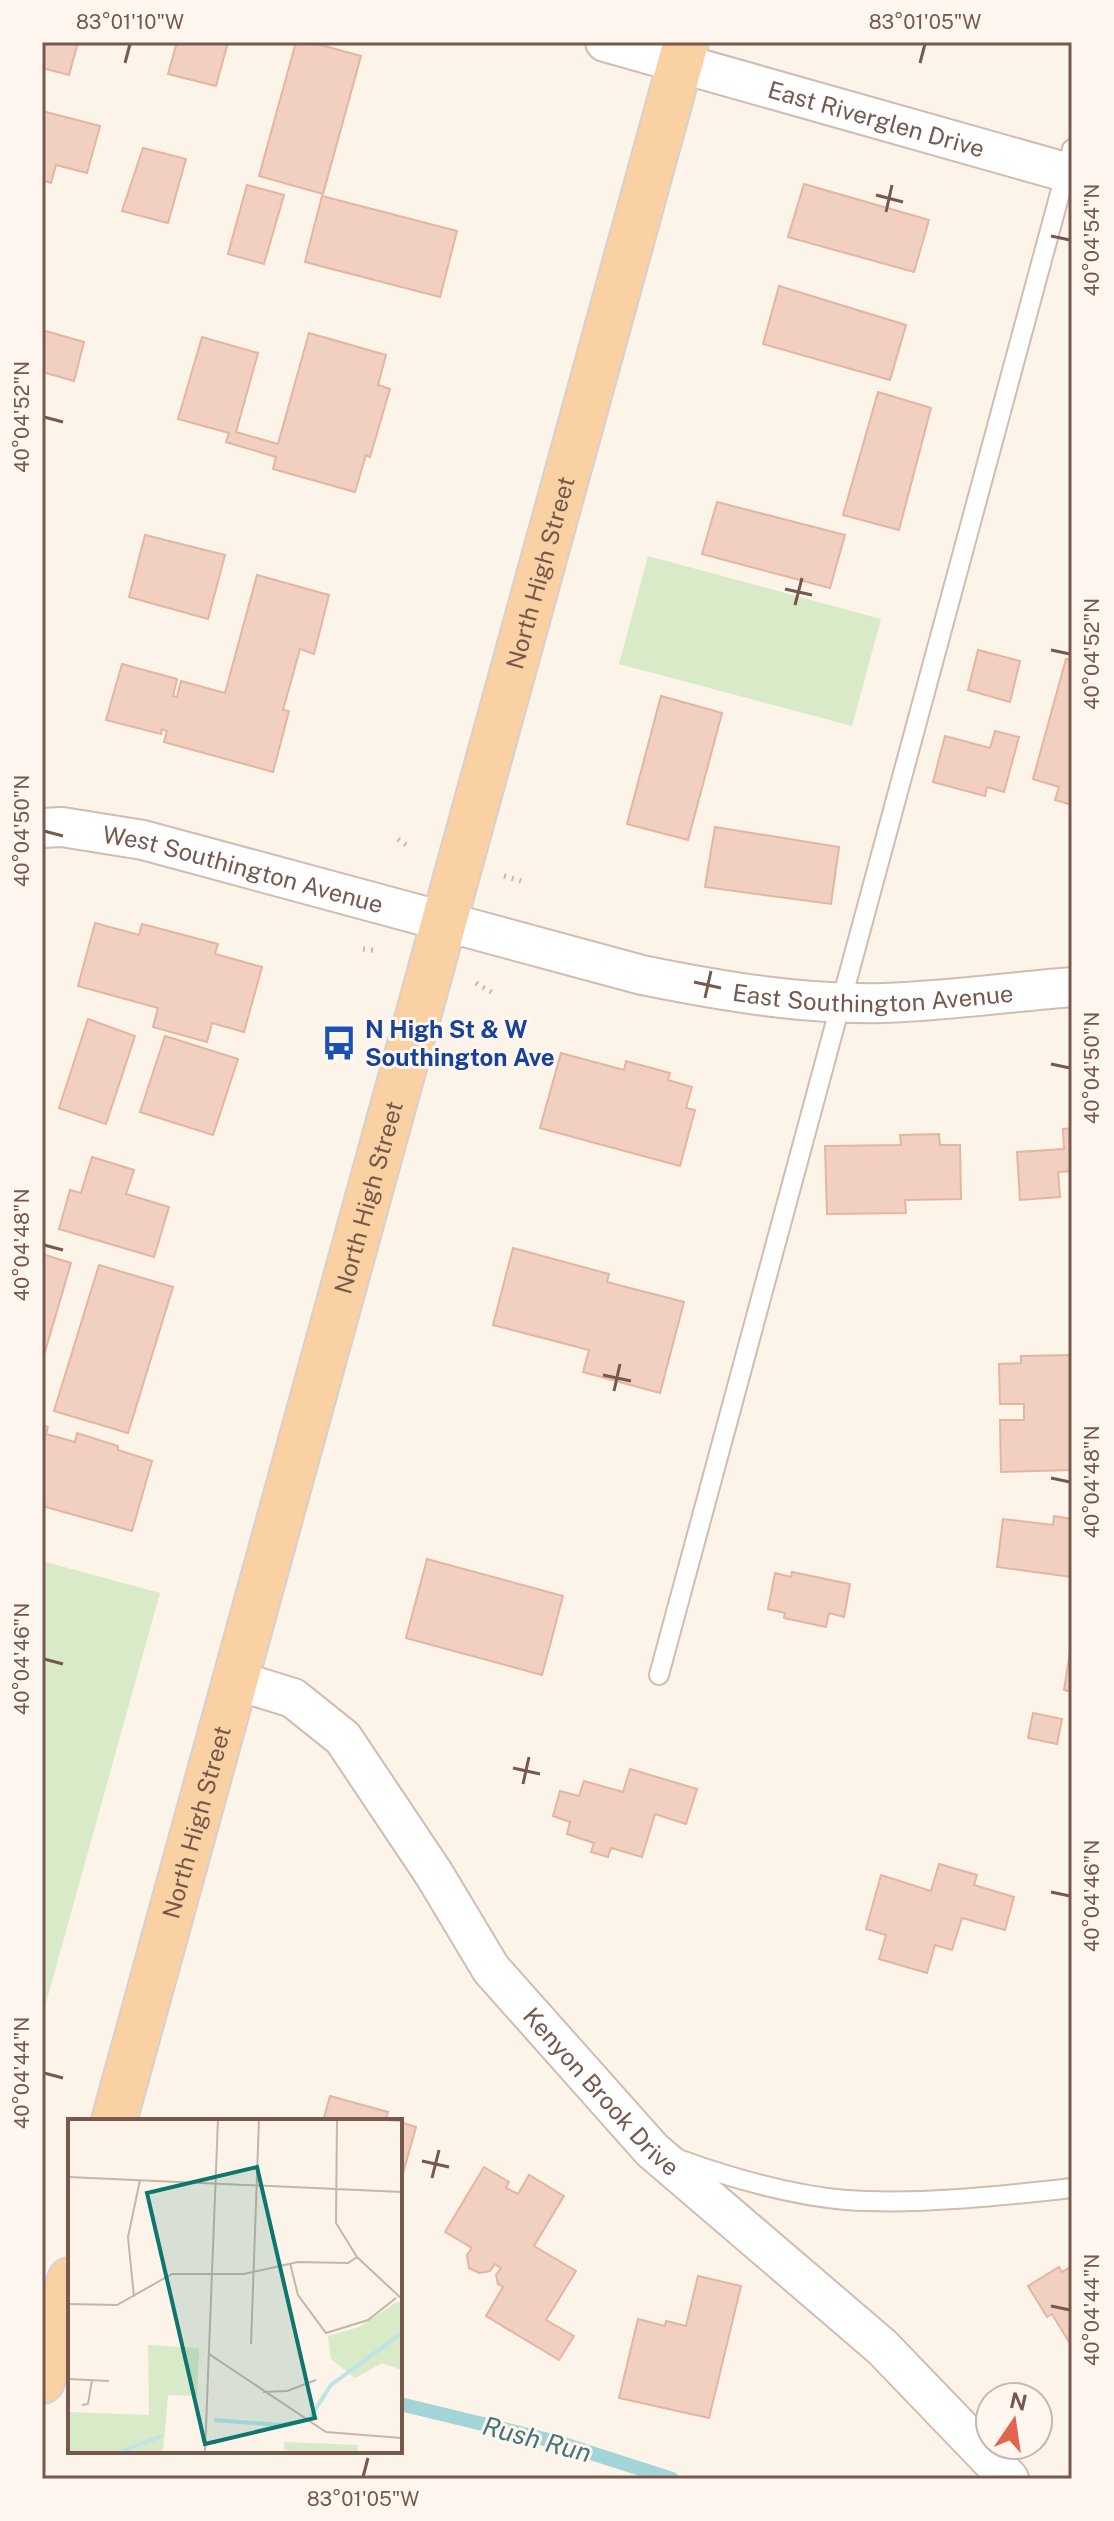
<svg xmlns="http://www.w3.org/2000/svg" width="1114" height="2521" font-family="'Public Sans',sans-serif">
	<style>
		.green { fill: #d8eac7 }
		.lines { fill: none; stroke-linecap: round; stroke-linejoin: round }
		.stream { stroke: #a3d4d8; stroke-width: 14 }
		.building { fill: #f1d0c1; stroke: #e4b5a1; stroke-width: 2 }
		.lane-casing { stroke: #d1bcb1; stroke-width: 22 }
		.street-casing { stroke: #d1bcb1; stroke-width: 42 }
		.primary-casing { stroke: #d9d0cd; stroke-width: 48 }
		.path { stroke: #d7b3a3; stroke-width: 5; stroke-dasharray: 2 6; stroke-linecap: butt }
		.lane { stroke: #fff; stroke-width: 18 }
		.street { stroke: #fff; stroke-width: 38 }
		.primary { stroke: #f9d1a3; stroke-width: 44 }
		.ticks { fill: none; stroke: #77584c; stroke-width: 3 }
		.labels { text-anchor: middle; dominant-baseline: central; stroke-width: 6; stroke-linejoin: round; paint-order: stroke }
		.street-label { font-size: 24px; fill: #77584c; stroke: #fff7ef }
		.transit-label { font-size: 24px; font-weight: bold; fill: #164399; stroke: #fff7ef; text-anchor: start }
		.water-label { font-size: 26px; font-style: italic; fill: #40777c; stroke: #fff7ef }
		.inset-river { fill: none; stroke: #bde4e6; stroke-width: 4 }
		.inset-road { fill: none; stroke: #c7b5aa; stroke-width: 2 }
		.view { fill: #0f766e; fill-opacity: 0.15; stroke: #0f766e; stroke-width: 4 }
		.inset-edge { fill: none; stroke: #77584c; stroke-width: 4 }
		.neatline { fill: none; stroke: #77584c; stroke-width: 3 }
		.ticks-label { font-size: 20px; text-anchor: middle; fill: #77584c }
	</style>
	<rect width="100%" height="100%" fill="#fcf3e9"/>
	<g class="green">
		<polygon points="648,556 881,619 852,726 619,664"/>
		<polygon points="42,1561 160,1593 42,2017"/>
	</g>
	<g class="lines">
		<polyline class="stream" points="400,2404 557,2442 672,2479"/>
	</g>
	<g class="building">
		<polygon points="42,42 78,42 69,75 42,68"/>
		<polygon points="177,42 228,42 216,86 168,74"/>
		<polygon points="296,42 310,42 361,56 323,194 259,176"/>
		<polygon points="42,111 100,126 87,173 56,165 51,183 42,180"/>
		<polygon points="143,148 186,159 168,223 122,211"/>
		<polygon points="804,184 929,220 914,272 788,237"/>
		<polygon points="247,185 284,195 264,264 228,254"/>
		<polygon points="322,196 457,231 440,297 305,262"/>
		<polygon points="779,286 906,325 890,380 763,344"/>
		<polygon points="42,330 84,342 74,381 42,372"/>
		<polygon points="309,333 386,355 378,385 390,389 370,457 366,455 355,492 273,469 276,457 226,442 229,433 178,419 202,337 258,353 236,432 278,444"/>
		<polygon points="878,392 931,408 899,530 843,515"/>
		<polygon points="717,502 845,535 830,588 702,554"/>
		<polygon points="145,535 225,555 208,619 129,597"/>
		<polygon points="257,575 329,595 314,654 300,649 283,710 289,711 273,772 164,742 167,731 162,729 161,734 106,720 122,664 177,679 173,696 177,697 181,681 225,693"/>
		<polygon points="978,650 1020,661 1010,702 968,690"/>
		<polygon points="1066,659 1072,660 1072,805 1055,800 1059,787 1033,779"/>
		<polygon points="661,696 722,713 688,840 627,824"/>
		<polygon points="995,731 1019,737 1004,792 987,787 985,796 933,782 945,736 990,748"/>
		<polygon points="715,827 839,847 831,904 705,887"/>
		<polygon points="95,923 139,935 142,924 218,944 215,954 262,967 244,1032 212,1023 207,1042 153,1027 158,1008 78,986"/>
		<polygon points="88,1019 135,1036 106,1124 59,1108"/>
		<polygon points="165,1036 238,1059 213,1135 140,1112"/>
		<polygon points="561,1053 624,1070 626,1061 629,1062 670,1073 668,1080 692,1087 686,1108 695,1110 680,1166 540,1128"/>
		<polygon points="1072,1128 1072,1171 1058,1172 1060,1197 1020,1200 1017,1152 1064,1149 1063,1129"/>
		<polygon points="939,1134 940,1145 960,1145 961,1199 905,1200 906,1213 827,1214 825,1146 901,1145 900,1135"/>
		<polygon points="92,1157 134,1170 126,1194 169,1207 154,1257 59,1229 70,1190 81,1193"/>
		<polygon points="513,1248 609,1274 607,1282 684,1302 660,1393 583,1372 589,1350 493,1325"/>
		<polygon points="42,1254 71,1263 42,1362"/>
		<polygon points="99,1265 173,1287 128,1433 54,1411"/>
		<polygon points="1072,1355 1072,1470 1001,1472 1000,1420 1024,1420 1024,1404 1000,1404 999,1364 1021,1363 1021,1356"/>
		<polygon points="42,1425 48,1427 46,1434 75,1442 77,1433 118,1446 118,1450 152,1461 132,1531 42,1506"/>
		<polygon points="1054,1516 1072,1519 1072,1577 997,1567 1003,1519 1053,1525"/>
		<polygon points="427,1559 563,1596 542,1675 406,1638"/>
		<polygon points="792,1572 850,1584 844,1617 829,1613 826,1627 784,1618 785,1613 768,1609 775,1573 791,1577"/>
		<polygon points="1072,1639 1072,1692 1064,1690"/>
		<polygon points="1033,1713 1062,1719 1057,1744 1028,1738"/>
		<polygon points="630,1769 697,1789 686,1824 655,1814 642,1857 611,1848 608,1857 591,1852 594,1843 567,1834 570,1822 553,1816 560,1791 579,1796 584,1781 623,1792"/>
		<polygon points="939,1864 977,1875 974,1885 1014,1897 1005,1930 962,1918 952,1950 935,1945 927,1973 879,1959 886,1935 866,1929 881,1875 931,1891"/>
		<polygon points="330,2096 388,2112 386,2118 396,2121 323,2121"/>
		<polygon points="400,2122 416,2127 400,2184"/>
		<polygon points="484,2167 509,2182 506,2188 518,2194 529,2175 564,2196 534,2246 576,2271 546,2320 574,2336 559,2360 486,2316 503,2287 498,2284 496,2275 501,2268 495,2264 490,2271 479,2273 469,2268 467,2255 472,2248 445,2232"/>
		<polygon points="1072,2266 1072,2347 1052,2314 1047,2317 1028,2286 1059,2267 1062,2272"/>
		<polygon points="698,2276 741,2286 709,2418 619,2398 638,2319 665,2326 666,2321 686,2326"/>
	</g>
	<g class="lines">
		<g class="lane-casing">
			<g id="lane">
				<polyline points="659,1675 1072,149"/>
				<path d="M681 2160C734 2179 789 2195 846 2200 917 2205 1001 2196 1072 2188"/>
			</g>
		</g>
		<g class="street-casing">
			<g id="street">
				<path id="s1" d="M605 42 1072 174"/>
				<path id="s2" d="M42 828 62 827 143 840 642 975C721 991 803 1005 884 1003 946 1001 1010 992 1072 987"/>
				<path id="s3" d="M235 1680 293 1698 343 1738 434 1874 491 1969 652 2150 882 2347 1009 2479"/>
			</g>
		</g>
		<g class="primary-casing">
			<g id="primary">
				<path id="s4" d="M114 2121 686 42"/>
				<polyline points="42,2381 70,2280"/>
			</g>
		</g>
		<g class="path">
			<polyline points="398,839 406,845"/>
			<polyline points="504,876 521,881"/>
			<polyline points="363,949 378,951"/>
			<polyline points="476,983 493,993"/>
		</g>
		<use href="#lane" class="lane"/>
		<use href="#street" class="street"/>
		<use href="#primary" class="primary"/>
	</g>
	<path class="ticks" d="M125 63 130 44M920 63 925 44M876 195 903 202M886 212 892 185M1051 236 1070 240M44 417 63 422M785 589 812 595M795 605 802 578M1051 650 1070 654M44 831 63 836M694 982 721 988M705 998 711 971M1051 1064 1070 1068M44 1245 63 1250M603 1375 631 1381M614 1391 620 1364M1051 1478 1070 1482M44 1659 63 1664M513 1768 540 1774M523 1784 529 1757M1051 1892 1070 1896M44 2073 63 2078M422 2161 449 2167M432 2178 439 2150M1051 2306 1070 2310M363 2477 368 2458"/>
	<defs>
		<g id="bus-bare" transform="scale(2.76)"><path d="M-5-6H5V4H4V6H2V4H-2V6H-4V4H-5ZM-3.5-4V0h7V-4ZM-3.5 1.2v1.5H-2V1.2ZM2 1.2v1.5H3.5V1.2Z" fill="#1a4fb4" stroke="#fff7ef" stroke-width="2.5" paint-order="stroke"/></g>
	</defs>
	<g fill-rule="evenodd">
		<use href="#bus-bare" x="339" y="1043"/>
	</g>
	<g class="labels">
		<g class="street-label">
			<text stroke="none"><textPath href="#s1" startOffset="282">East Riverglen Drive</textPath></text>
			<text stroke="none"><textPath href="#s4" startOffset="1606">North High Street</textPath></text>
			<text stroke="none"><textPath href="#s2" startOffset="206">West Southington Avenue</textPath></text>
			<text stroke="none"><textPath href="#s2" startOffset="852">East Southington Avenue</textPath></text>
			<text stroke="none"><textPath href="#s4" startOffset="958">North High Street</textPath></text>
			<text stroke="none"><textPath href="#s4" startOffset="310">North High Street</textPath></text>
			<text stroke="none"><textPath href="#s3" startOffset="564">Kenyon Brook Drive</textPath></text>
		</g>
		<g class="transit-label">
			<text x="365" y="1029">N High St &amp; W<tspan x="365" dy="28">Southington Ave</tspan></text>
		</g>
		<g class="water-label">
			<text transform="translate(537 2439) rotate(15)">Rush Run</text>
		</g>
	</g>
	<g transform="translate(68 2119)">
		<rect width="334" height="334" fill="#fcf3e9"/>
		<path d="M329 183H334V251L314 244 287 259 263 240 260 217 291 208ZM80 226 131 229 129 277 100 276 95 334H0V293L81 296ZM216 323 290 326V334H229L216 331Z" fill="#d8eac7"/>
		<path class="inset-river" d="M243 297 263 266 334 214M146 301 213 306 237 302M49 334 94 317"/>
		<path class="inset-road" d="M269 0 268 104 289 138 334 180M301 0 334 2M0 58 334 73M222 144 230 176 258 214 300 201 328 179M66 178 60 118 72 61M0 185 49 186 104 155H176L230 143 280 144 289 138M183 225 191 0M141 235 258 313 334 319M0 260 41 262M195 273 219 272 248 261M14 286 20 285 24 261M137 334 150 0"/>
		<path class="view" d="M189 48 247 299 137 325 79 74Z"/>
		<rect width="334" height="334" class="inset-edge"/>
	</g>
	<rect width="1114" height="2521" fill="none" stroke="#fff7ef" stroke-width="88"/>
	<g transform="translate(1014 2421) rotate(13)"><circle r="38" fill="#fff7ef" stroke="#c9b7ae" stroke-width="2"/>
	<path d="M0-6L14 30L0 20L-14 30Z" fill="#e46450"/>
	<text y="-12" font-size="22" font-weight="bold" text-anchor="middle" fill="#77584c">N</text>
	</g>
	<rect x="44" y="44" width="1026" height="2433" class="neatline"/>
	<g class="ticks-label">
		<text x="130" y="29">83°01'10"W</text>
		<text x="925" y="29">83°01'05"W</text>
		<text transform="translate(1092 240) rotate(-90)" y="7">40°04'54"N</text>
		<text transform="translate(22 417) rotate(-90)" y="7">40°04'52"N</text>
		<text transform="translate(1092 654) rotate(-90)" y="7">40°04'52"N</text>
		<text transform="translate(22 831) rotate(-90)" y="7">40°04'50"N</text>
		<text transform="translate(1092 1068) rotate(-90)" y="7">40°04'50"N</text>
		<text transform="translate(22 1245) rotate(-90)" y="7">40°04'48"N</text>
		<text transform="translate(1092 1482) rotate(-90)" y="7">40°04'48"N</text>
		<text transform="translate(22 1659) rotate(-90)" y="7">40°04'46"N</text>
		<text transform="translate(1092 1896) rotate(-90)" y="7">40°04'46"N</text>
		<text transform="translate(22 2073) rotate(-90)" y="7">40°04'44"N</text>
		<text transform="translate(1092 2310) rotate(-90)" y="7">40°04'44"N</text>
		<text x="363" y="2506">83°01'05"W</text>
	</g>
</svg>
